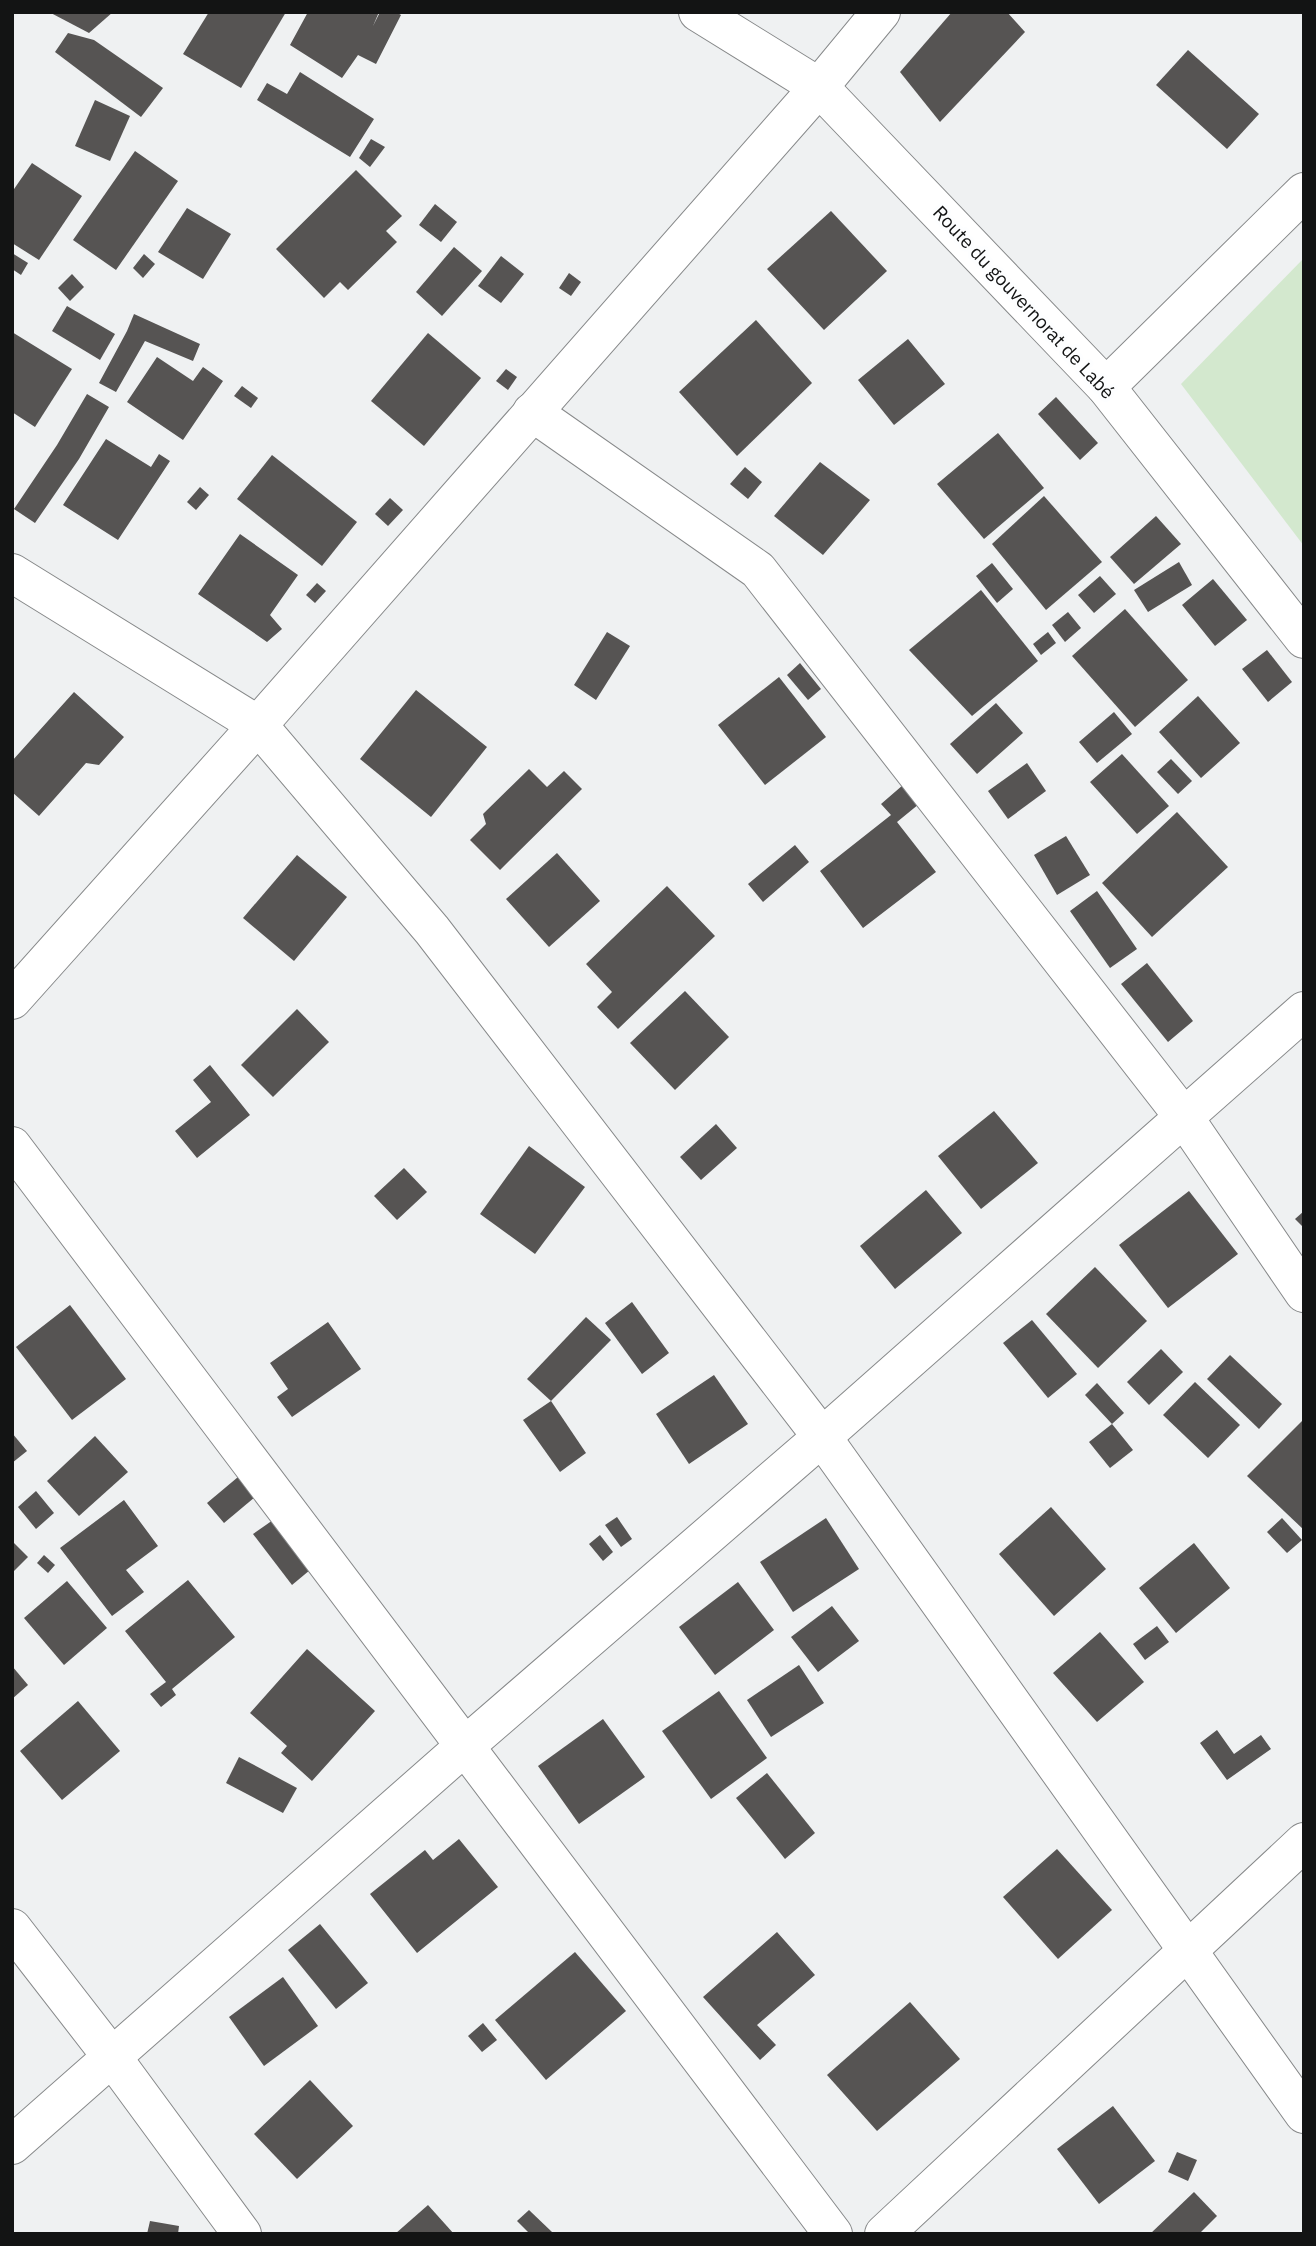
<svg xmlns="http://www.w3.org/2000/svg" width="1316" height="2246" font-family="'IBM Plex Sans',sans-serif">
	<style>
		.green { fill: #d3e8ce }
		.building { fill: #565453 }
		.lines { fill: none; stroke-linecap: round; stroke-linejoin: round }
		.minor-casing { stroke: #87898a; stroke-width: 40 }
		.minor { stroke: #fff; stroke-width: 38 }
		.labels { text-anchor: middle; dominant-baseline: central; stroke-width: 7; stroke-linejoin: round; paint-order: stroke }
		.street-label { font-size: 19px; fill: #131414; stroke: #fdfeff }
	</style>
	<rect width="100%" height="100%" fill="#eff1f2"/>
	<polygon class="green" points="1304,258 1304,546 1181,384"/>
	<g class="building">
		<polygon points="49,12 113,12 89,33"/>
		<polygon points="209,12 286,12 241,88 183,54"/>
		<polygon points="308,12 379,12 373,26 380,12 396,12 401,15 376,64 358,55 342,78 290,45"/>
		<polygon points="952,12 1007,12 1025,32 940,122 900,72"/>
		<polygon points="68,33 94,40 163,88 141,117 55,52"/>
		<polygon points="1188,50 1259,114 1227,149 1156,85"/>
		<polygon points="300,72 374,119 350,157 257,100 267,83 287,94"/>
		<polygon points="95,100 130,116 110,161 75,146"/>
		<polygon points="371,139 385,147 370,167 359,158"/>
		<polygon points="135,151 178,181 116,270 73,240"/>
		<polygon points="32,163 82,196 39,260 12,243 12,192"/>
		<polygon points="356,170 402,216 386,231 397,242 348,290 340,282 324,298 276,249"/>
		<polygon points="435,204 457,222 441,242 419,225"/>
		<polygon points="187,208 231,234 203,279 158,252"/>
		<polygon points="831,211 887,271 824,330 767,269"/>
		<polygon points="454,247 482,271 442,316 416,292"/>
		<polygon points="12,253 28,263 21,275 12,269"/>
		<polygon points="144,254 155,264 143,278 133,268"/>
		<polygon points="501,256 524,274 501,303 478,286"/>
		<polygon points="569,273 581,282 571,296 559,288"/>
		<polygon points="72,274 84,287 70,301 58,288"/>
		<polygon points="67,306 115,334 100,360 52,331"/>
		<polygon points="134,314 200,344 193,361 145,341 116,392 99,383 127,331"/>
		<polygon points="756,320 812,383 737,456 679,392"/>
		<polygon points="12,332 72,369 35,427 12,412"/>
		<polygon points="428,333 481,378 424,446 371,401"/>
		<polygon points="908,339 945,384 894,425 858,380"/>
		<polygon points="157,357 193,381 203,367 223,381 183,440 127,402"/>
		<polygon points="506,369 517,377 508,390 496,381"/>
		<polygon points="242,386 258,398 251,408 234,396"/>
		<polygon points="87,394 109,407 79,459 35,523 14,509 57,445"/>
		<polygon points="1056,397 1098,443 1080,460 1038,414"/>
		<polygon points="998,433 1044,488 984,539 937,484"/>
		<polygon points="106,439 151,467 159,454 170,461 118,540 63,505"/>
		<polygon points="272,455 357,522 322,566 237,499"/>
		<polygon points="820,462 870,500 823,555 774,516"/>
		<polygon points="745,467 762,482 748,499 730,484"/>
		<polygon points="200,487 209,495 196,510 187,502"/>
		<polygon points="1044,496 1102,562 1046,610 992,544"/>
		<polygon points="390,498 403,510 388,526 375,514"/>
		<polygon points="1156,516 1181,544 1134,584 1110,557"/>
		<polygon points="240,534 298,575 270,615 282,629 267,642 198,594"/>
		<polygon points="1179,562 1192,585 1148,612 1134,590"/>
		<polygon points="992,563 1013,589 997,603 976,576"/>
		<polygon points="1100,576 1116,594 1094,613 1078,595"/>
		<polygon points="1213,579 1247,620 1215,646 1182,605"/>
		<polygon points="317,583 326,591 315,603 306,595"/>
		<polygon points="981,590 1038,661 972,716 909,650"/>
		<polygon points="1125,609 1188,680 1135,727 1072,656"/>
		<polygon points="1068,612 1081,628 1065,642 1052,625"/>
		<polygon points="607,632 630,646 596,700 574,685"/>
		<polygon points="1048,632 1056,643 1041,655 1033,644"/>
		<polygon points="1267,650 1292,682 1268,702 1242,669"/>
		<polygon points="800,663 821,689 808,700 787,675"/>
		<polygon points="779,677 826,737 765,785 718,725"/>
		<polygon points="416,690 487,747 431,817 360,759"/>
		<polygon points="74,692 124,737 99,765 86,763 39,816 12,792 12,761"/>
		<polygon points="1198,696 1240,743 1201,778 1159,732"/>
		<polygon points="996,703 1023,733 977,774 950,744"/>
		<polygon points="1114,712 1132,734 1097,763 1079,742"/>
		<polygon points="1122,754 1169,806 1137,834 1090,782"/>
		<polygon points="1171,759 1192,781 1178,794 1157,772"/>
		<polygon points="1027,763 1046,791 1008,819 988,791"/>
		<polygon points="529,769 547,787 564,771 582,789 500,870 470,840 486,824 483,814"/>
		<polygon points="903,785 919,804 897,822 936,872 863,928 820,871 891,815 881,804"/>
		<polygon points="1177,812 1228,867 1152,937 1102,883"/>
		<polygon points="1066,836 1090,875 1057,895 1034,855"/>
		<polygon points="795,845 809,862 763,902 748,884"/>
		<polygon points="557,853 600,901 549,947 506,899"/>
		<polygon points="297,855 347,897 294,961 243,918"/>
		<polygon points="667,886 715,936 618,1029 597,1007 612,992 586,964"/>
		<polygon points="1097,891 1137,949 1110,968 1070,911"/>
		<polygon points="1147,963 1193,1021 1168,1042 1121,984"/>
		<polygon points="685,991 729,1037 675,1090 630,1043"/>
		<polygon points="297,1009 329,1042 273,1097 241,1065"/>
		<polygon points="210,1065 250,1115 197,1158 175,1131 211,1102 193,1080"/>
		<polygon points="994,1111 1038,1163 981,1209 938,1156"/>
		<polygon points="716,1124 737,1148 701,1180 680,1157"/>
		<polygon points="529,1146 585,1187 535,1254 480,1214"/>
		<polygon points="404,1168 427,1192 397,1220 374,1196"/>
		<polygon points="926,1190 962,1233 895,1289 860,1246"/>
		<polygon points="1189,1191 1238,1254 1168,1308 1119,1245"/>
		<polygon points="1304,1211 1304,1228 1295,1219"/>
		<polygon points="1095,1267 1147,1321 1098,1368 1046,1314"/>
		<polygon points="632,1302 669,1353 642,1374 605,1323"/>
		<polygon points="70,1305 126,1379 72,1420 16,1347"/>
		<polygon points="586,1317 611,1340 551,1401 527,1379"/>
		<polygon points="1032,1320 1077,1374 1048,1398 1003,1343"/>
		<polygon points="328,1322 361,1369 292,1417 277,1397 288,1389 270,1363"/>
		<polygon points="1161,1349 1183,1372 1149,1405 1127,1382"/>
		<polygon points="1230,1355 1282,1404 1259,1429 1207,1379"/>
		<polygon points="714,1375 748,1424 689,1464 656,1414"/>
		<polygon points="1195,1382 1240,1425 1208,1458 1163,1415"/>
		<polygon points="1097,1383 1124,1413 1112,1424 1085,1395"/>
		<polygon points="551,1401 586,1453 560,1472 523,1420"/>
		<polygon points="1304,1419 1304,1530 1247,1476"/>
		<polygon points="1112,1424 1133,1450 1110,1468 1089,1442"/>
		<polygon points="12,1433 27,1451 12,1463"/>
		<polygon points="95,1436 128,1472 79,1516 47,1481"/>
		<polygon points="238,1477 255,1497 224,1523 207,1503"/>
		<polygon points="36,1491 54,1513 36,1529 18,1507"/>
		<polygon points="124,1500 158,1546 126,1570 144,1592 112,1616 60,1548"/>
		<polygon points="1051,1507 1106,1569 1054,1616 999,1554"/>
		<polygon points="617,1517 632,1539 621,1547 605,1525"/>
		<polygon points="826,1518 859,1569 793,1612 760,1562"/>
		<polygon points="1282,1518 1302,1540 1287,1553 1267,1532"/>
		<polygon points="273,1520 310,1570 292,1585 253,1534"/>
		<polygon points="600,1535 613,1552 603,1561 589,1544"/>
		<polygon points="12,1541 28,1557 14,1571 12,1569"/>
		<polygon points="1194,1543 1230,1588 1176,1633 1139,1588"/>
		<polygon points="44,1555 55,1565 48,1573 37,1563"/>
		<polygon points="188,1580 235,1637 172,1689 176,1695 161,1707 150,1694 166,1682 125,1631"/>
		<polygon points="67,1581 107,1628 64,1665 24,1618"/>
		<polygon points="738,1582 774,1630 715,1675 679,1627"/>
		<polygon points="832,1606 859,1641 818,1672 791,1637"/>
		<polygon points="1157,1626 1169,1642 1145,1660 1133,1644"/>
		<polygon points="1100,1632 1144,1682 1097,1722 1053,1673"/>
		<polygon points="307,1649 375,1711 312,1781 281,1753 287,1746 250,1713"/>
		<polygon points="799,1665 824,1703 771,1737 747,1700"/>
		<polygon points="12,1666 28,1685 12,1699"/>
		<polygon points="719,1691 767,1758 711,1799 662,1731"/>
		<polygon points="78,1701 120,1751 62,1800 20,1751"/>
		<polygon points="603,1719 645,1777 579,1824 538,1766"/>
		<polygon points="1217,1730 1234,1754 1261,1735 1271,1749 1227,1780 1200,1743"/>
		<polygon points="239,1757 297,1788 283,1813 226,1783"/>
		<polygon points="767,1773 815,1833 785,1859 736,1798"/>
		<polygon points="459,1839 498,1887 417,1953 370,1894 425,1850 433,1860"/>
		<polygon points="1057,1849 1112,1910 1058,1959 1003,1897"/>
		<polygon points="320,1924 368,1983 336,2009 288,1950"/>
		<polygon points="777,1932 815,1975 757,2025 776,2045 760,2060 703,1997"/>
		<polygon points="575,1952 626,2011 546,2080 495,2020"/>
		<polygon points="283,1977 318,2026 264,2066 229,2017"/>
		<polygon points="910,2002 960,2059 877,2131 827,2075"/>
		<polygon points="483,2023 497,2040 482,2052 468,2036"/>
		<polygon points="310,2080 353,2126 297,2179 254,2134"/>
		<polygon points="1113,2106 1155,2161 1099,2204 1057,2149"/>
		<polygon points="1177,2152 1197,2160 1188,2181 1168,2172"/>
		<polygon points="1194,2192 1217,2216 1199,2234 1150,2234"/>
		<polygon points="428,2205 454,2234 395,2234"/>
		<polygon points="529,2210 552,2232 550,2234 530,2234 517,2221"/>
		<polygon points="150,2221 179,2226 178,2234 147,2234"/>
	</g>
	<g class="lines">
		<g class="minor-casing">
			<g id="minor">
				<polyline points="698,12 819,87 1106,387 1304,639"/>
				<polyline points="1106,387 1304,192"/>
				<polyline points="532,412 758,570 1183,1116 1304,1293"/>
				<polyline points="12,573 258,725 432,930 822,1437 1304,2114"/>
				<polyline points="12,1000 258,725 819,87 881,12"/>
				<polyline points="12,1146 833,2234"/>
				<polyline points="12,1928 112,2057 242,2234"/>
				<polyline points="12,2145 465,1746 822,1437 1304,1011"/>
				<polyline points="884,2234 1304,1842"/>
			</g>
		</g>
		<use href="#minor" class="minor"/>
	</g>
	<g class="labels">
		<g class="street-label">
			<text transform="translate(1024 302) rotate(47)">Route du gouvernorat de Labé</text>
		</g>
	</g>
	<rect width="1316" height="2246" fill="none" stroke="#131414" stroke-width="28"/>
</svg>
